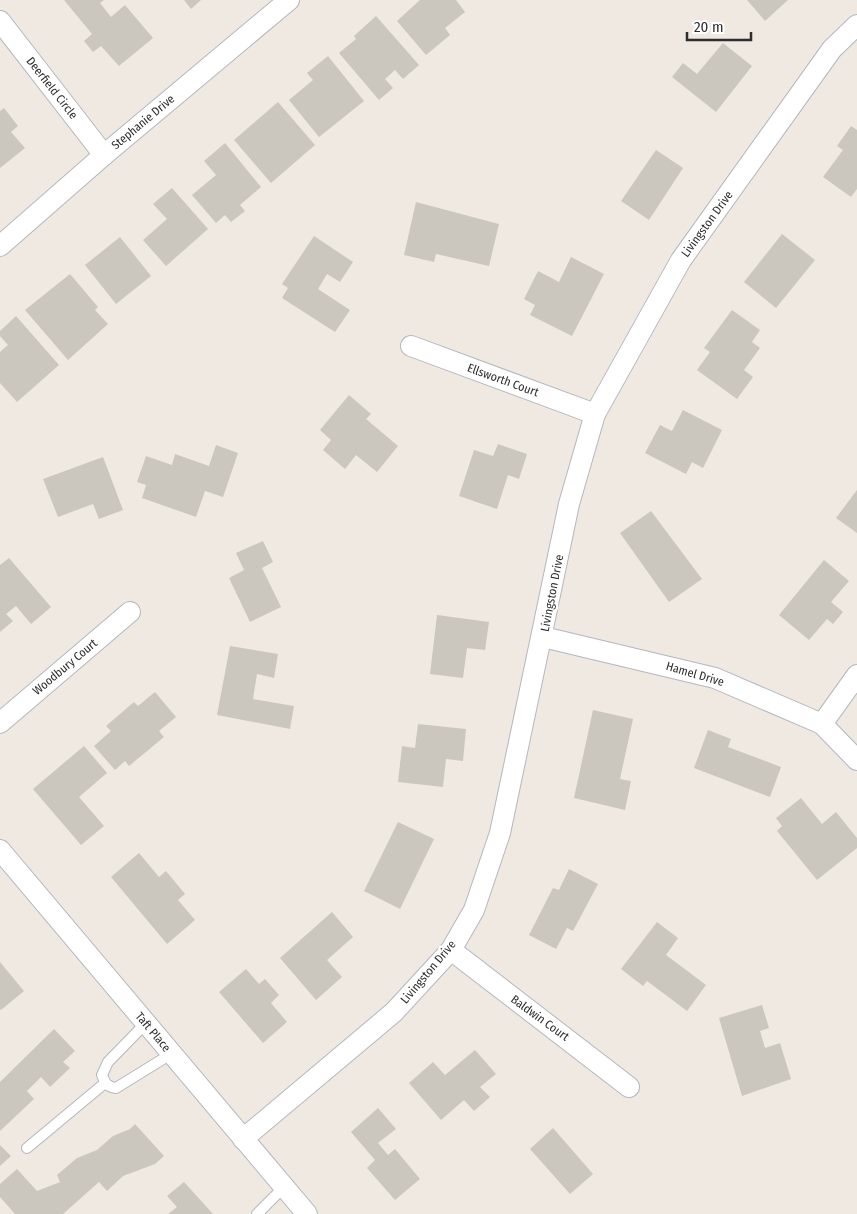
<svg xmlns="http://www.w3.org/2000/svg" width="857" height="1214" font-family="'Fira Sans Condensed',sans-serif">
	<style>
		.building { fill: #cbc7bf }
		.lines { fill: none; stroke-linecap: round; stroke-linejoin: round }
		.service-casing { stroke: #b4b7c1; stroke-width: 12 }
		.minor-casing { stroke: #b4b7c1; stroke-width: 22 }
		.service { stroke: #fff; stroke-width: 10 }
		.minor { stroke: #fff; stroke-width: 20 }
		.labels { text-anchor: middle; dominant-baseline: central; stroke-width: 5; stroke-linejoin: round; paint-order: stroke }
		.street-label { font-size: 12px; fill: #2e2e2e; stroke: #fff }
	</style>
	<rect width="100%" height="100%" fill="#efe9e1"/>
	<g class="building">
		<polygon points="64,0 104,0 100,3 111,17 125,5 153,38 119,66 101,46 93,52 84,41 92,34"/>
		<polygon points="184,0 201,0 191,9"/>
		<polygon points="420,0 456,0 465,12 445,28 450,35 426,55 397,21"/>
		<polygon points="747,0 788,0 765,21"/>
		<polygon points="376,16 419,65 403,79 395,70 385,79 393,88 379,100 339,53 356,39 354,36"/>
		<polygon points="723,43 752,66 716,112 672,77 683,63 697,74"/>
		<polygon points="328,56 364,101 319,137 289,100 313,80 307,73"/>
		<polygon points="278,102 315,145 271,183 234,140"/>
		<polygon points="4,108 18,126 11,132 25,148 0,168 0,111"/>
		<polygon points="851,126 857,130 857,189 851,197 823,177 843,150 837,146"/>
		<polygon points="225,143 261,187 240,205 245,211 231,222 225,215 216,223 192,195 216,175 204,161"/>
		<polygon points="656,150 683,168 649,220 621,201"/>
		<polygon points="172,188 208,229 166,266 143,240 167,219 153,204"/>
		<polygon points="416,202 499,224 489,266 436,254 434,262 404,255"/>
		<polygon points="782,234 815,260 776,308 744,282"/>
		<polygon points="314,236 353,262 340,282 327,274 318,289 350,310 335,332 282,298 288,288 282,284"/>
		<polygon points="120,237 151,276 116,304 85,265"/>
		<polygon points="571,257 604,274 572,336 530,315 535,305 524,299 538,271 559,282"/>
		<polygon points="70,274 98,307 95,310 108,324 68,360 25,310"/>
		<polygon points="732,310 760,330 752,342 760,348 744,370 753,377 737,399 697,370 710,352 704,348"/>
		<polygon points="16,316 59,365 17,402 0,383 0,352 8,345 0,336 0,331"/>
		<polygon points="349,395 371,414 366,419 398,446 377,472 356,455 345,469 323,450 331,440 320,430"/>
		<polygon points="683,410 722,430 703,468 692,462 686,474 645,453 660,425 672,431"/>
		<polygon points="498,444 527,454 519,479 508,475 497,509 459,496 474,450 493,456"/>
		<polygon points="216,445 238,453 223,497 205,491 196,517 142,498 146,485 137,482 146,456 172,465 175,454 209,466"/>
		<polygon points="103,457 123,510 99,519 93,504 58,517 43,479"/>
		<polygon points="857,490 857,533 836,518"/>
		<polygon points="651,511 702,579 669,602 620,533"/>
		<polygon points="263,541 273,562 262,568 281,607 250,622 229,578 244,570 236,553"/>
		<polygon points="9,558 51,607 31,624 16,606 6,614 13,621 0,632 0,565"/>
		<polygon points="824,560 849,581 831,602 843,612 833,624 827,619 809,640 779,615"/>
		<polygon points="437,615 489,622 485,650 467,648 463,678 430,674"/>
		<polygon points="230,646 278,654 274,678 257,674 253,699 294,706 290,729 217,715"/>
		<polygon points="155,692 176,717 159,731 164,737 129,766 125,761 115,770 94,746 111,731 106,726 134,702 138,706"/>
		<polygon points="593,710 633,719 620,779 631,781 625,810 574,798"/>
		<polygon points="418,724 466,729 463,761 446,759 443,787 398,782 402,746 415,748"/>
		<polygon points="708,730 731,739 728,747 781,767 770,797 694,768"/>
		<polygon points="84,746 107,773 79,797 104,826 81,845 33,789"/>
		<polygon points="801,798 822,824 836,812 857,838 857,848 817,880 777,831 782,826 776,818"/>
		<polygon points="398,822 434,839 400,909 364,891"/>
		<polygon points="139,853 159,877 166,871 185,894 178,900 195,920 167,944 111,877"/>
		<polygon points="569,869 598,884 573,931 567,928 556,949 529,935 553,888 559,890"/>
		<polygon points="332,912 353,937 327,960 342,977 316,1000 280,958"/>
		<polygon points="657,922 678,938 666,955 706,985 687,1011 647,981 643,986 621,969"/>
		<polygon points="0,962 24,991 1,1010 0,1009"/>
		<polygon points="246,969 259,984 265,979 279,995 271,1003 287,1022 263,1043 219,992"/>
		<polygon points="762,1005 769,1028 760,1031 765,1048 780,1043 791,1079 742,1096 719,1018"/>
		<polygon points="54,1029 75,1051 63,1062 70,1068 50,1087 41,1077 27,1091 34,1099 0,1131 0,1082"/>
		<polygon points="475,1050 496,1074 480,1087 490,1097 474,1111 464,1100 441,1120 409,1083 433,1062 445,1075"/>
		<polygon points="378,1108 396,1129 378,1143 388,1155 395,1149 420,1179 395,1200 367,1168 375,1160 351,1132"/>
		<polygon points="135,1124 164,1156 155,1164 123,1176 107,1191 99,1182 63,1214 15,1214 0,1197 0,1184 17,1169 37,1191 60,1182 57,1175 77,1158 97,1150 113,1136 130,1129"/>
		<polygon points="553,1128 593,1174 570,1194 530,1149"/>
		<polygon points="0,1145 11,1156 0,1166"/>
		<polygon points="184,1182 213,1214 168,1214 177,1207 167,1196"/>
	</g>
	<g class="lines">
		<g class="service-casing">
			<g id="service">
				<path d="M146 1023 108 1062 102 1075C105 1083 107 1087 116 1088L171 1054"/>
				<polyline points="27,1148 105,1083"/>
				<polyline points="257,1214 284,1187"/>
			</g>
		</g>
		<g class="minor-casing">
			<g id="minor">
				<polyline points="0,21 104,155"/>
				<polyline points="0,246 104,155 289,0"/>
				<polyline points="411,346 595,414"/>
				<polyline points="543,637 715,678 822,724 857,760"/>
				<polyline points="0,723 130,612"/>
				<polyline points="822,724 857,675"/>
				<polyline points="0,850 307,1214"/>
				<polyline points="451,950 629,1087"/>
				<polyline points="243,1139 394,1012 451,950 474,910 500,833 569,504 595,414 681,260 832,49 857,25"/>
			</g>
		</g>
		<use href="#service" class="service"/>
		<use href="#minor" class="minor"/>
	</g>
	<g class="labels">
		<g class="street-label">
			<text transform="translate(52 88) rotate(52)">Deerfield Circle</text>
			<text transform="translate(143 122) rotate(-40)">Stephanie Drive</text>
			<text transform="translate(707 224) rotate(-54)">Livingston Drive</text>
			<text transform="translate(503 380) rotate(20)">Ellsworth Court</text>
			<text transform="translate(552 593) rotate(-79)">Livingston Drive</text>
			<text transform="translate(65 667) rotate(-40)">Woodbury Court</text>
			<text transform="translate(695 674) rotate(16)">Hamel Drive</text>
			<text transform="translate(428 972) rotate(-50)">Livingston Drive</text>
			<text transform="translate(540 1018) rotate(36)">Baldwin Court</text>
			<text transform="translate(153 1032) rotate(50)">Taft Place</text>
		</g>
	</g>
	<path d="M687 32v8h64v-8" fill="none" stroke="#2e2e2e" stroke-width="2.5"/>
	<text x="694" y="32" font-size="15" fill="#2e2e2e" stroke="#ffffff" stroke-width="4" paint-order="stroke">20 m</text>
</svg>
